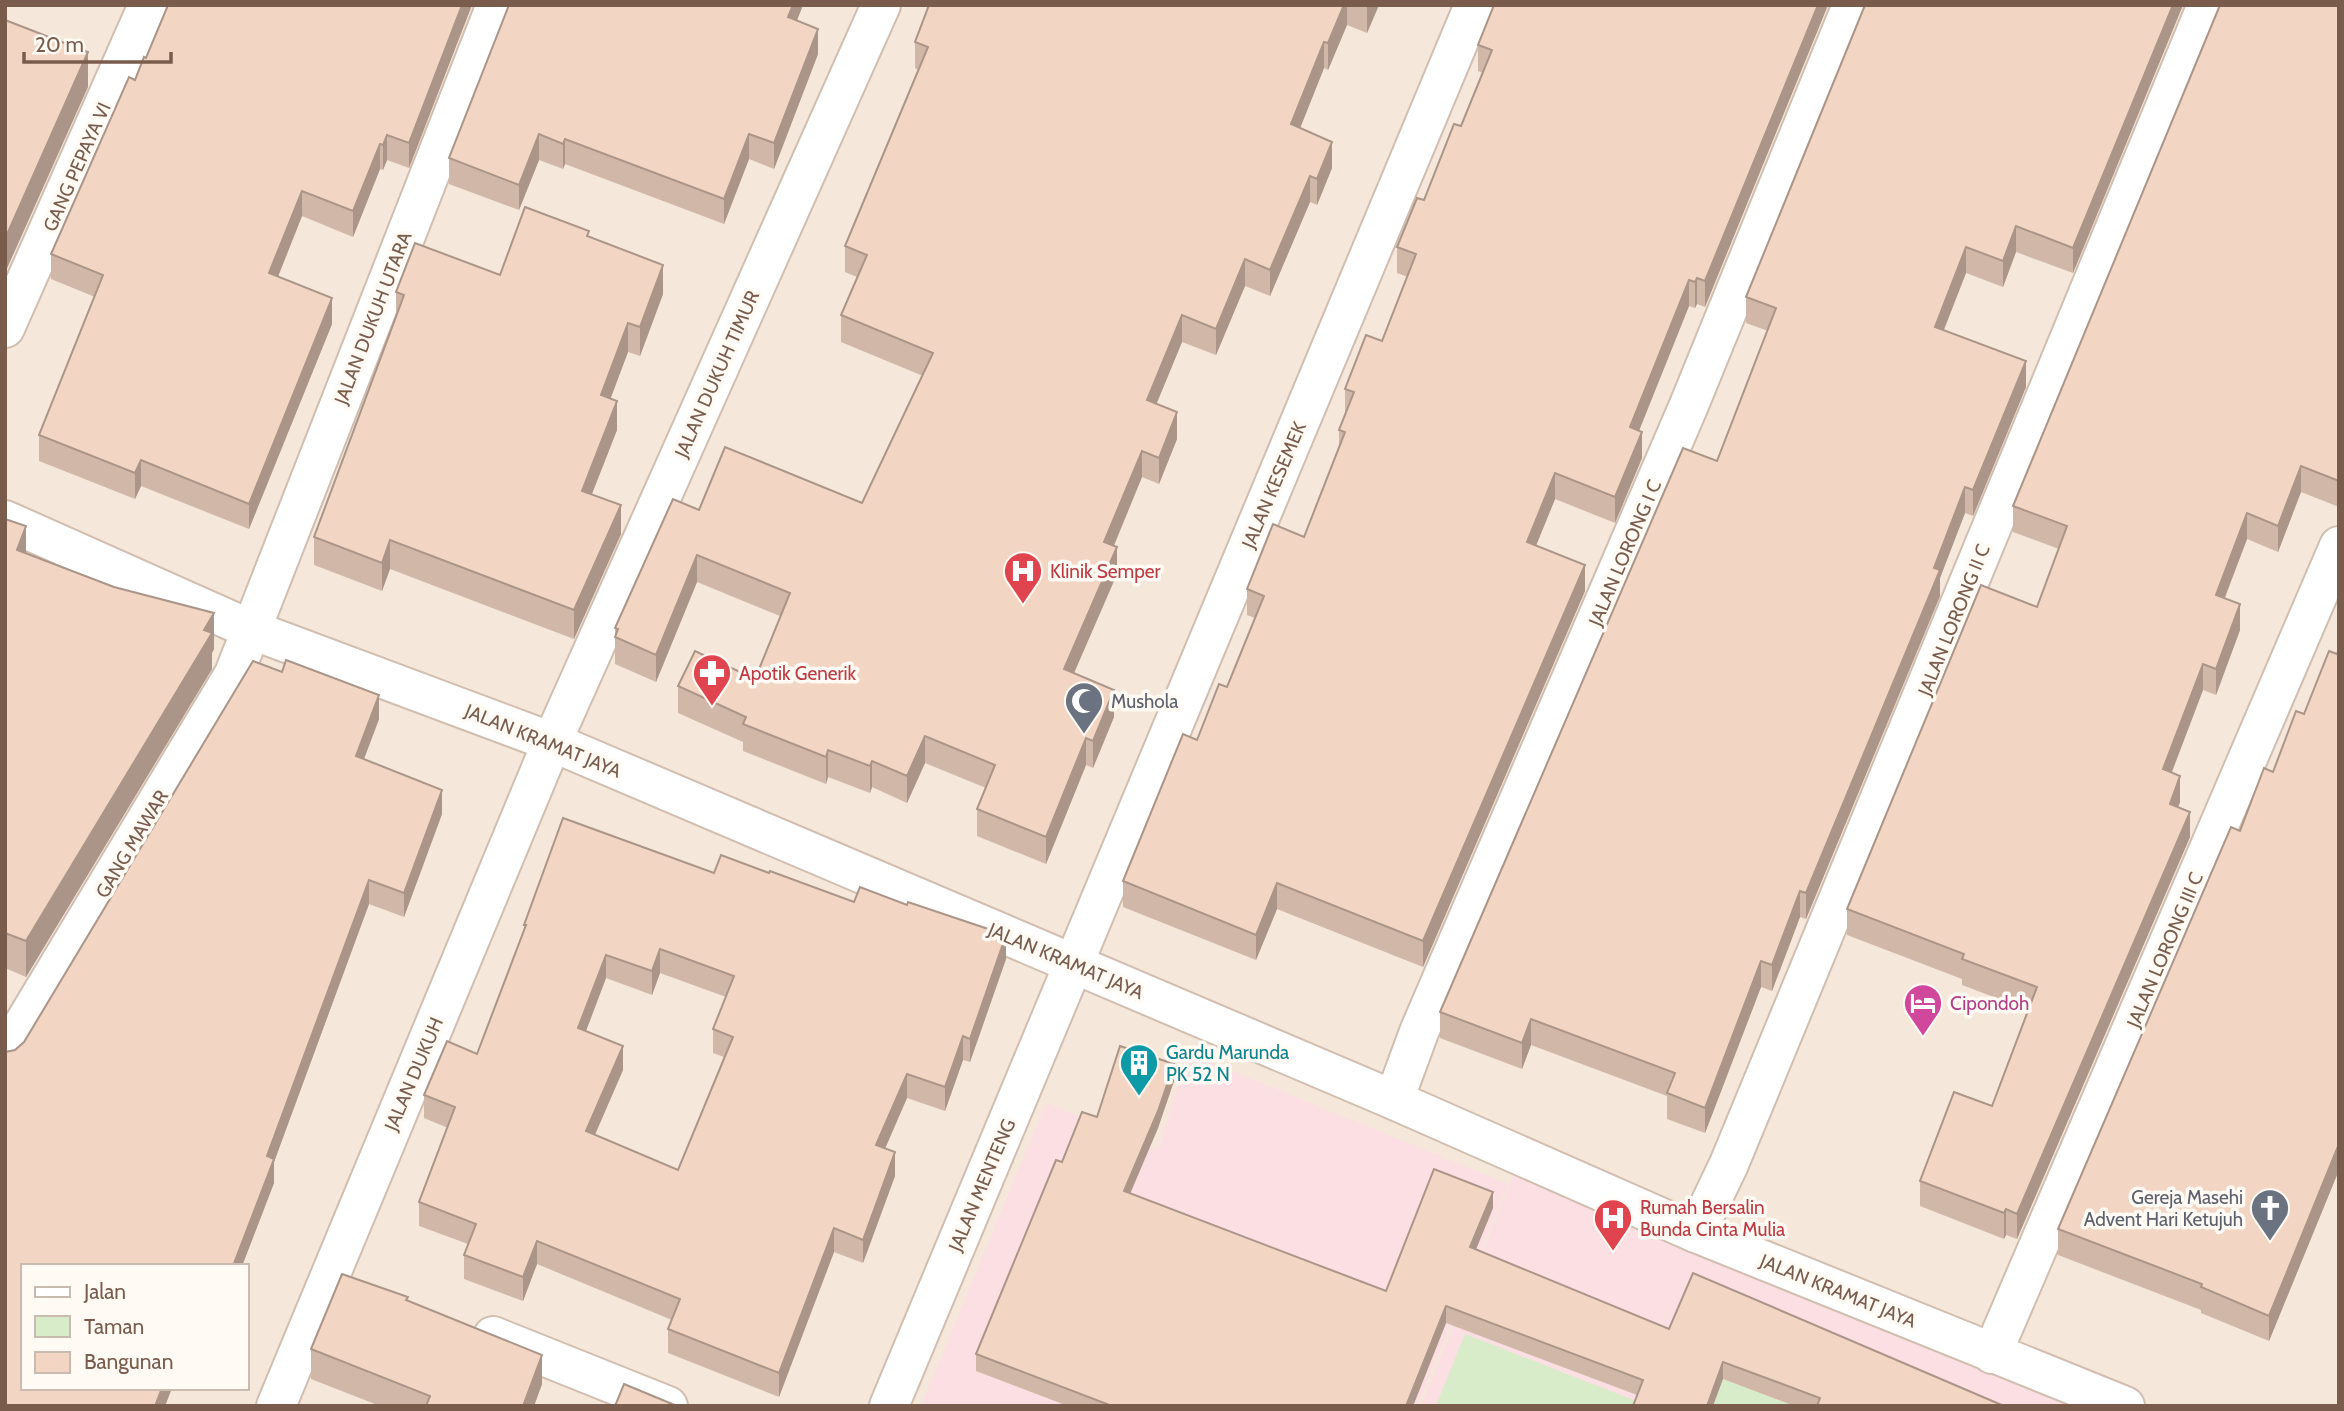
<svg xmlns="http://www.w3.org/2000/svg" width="2344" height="1411" font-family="Cabin,sans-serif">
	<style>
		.residential { fill: #f5e8da; fill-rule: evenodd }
		.medical { fill: #fbdfe3 }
		.green { fill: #d8ecc9 }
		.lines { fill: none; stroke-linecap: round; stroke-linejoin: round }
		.minor-casing { stroke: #d1beb0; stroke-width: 42 }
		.tertiary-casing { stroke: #d1beb0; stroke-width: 42 }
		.minor { stroke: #fff; stroke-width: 38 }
		.tertiary { stroke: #fff; stroke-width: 38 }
		.wall { fill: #d1b7a8; fill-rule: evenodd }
		.shaded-wall { fill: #aa9588 }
		.building { fill: #f3d5c3; stroke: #aa9588; stroke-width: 2; fill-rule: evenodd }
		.labels { text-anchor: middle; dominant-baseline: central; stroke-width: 7; stroke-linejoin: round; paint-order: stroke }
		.street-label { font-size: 19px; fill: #7a5c4d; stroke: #fffaf3 }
		.health-label { font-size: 19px; fill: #be3a42; stroke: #fffaf3; text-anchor: start }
		.worship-label { font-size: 19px; fill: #5b616d; stroke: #fffaf3; text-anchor: start }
		.hotel-label { font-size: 19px; fill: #b23c85; stroke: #fffaf3; text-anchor: start }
		.culture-label { font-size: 19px; fill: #0d838f; stroke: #fffaf3; text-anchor: start }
	</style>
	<rect width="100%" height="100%" fill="#fdf6ec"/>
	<path class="residential" d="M5 5H2339V1406H5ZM23 1266H247V1388H23Z"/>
	<g class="medical">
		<polygon points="1189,1053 1508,1184 1417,1406 921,1406 1046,1103 1158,1149"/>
		<polygon points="1521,1156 2092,1406 1421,1406"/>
	</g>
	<g class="green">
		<polygon points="1465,1334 1636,1401 1634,1406 1436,1406"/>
		<polygon points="1723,1379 1795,1406 1713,1406"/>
	</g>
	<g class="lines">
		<g class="minor-casing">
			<g id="minor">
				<polyline points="5,328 148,5"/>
				<polyline points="552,742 881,5"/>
				<polyline points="5,1055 234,674 496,5"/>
				<polyline points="1394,1100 1419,1032 1689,405 1852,5"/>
				<polyline points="1696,1233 1729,1164 2207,5"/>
				<polyline points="493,1336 668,1406"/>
				<polyline points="1992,1354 2339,546"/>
			</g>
		</g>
		<g class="tertiary-casing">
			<g id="tertiary">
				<polyline points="5,520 252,630 552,742 1394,1100 1696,1233 2125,1406"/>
				<polyline points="276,1406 552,742"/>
				<polyline points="889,1406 1474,5"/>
			</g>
		</g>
		<use href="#minor" class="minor"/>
		<use href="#tertiary" class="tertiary"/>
	</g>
	<g class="wall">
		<polygon points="168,5 472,5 409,168 387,160 383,170 380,169 353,237 302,216 278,277 332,324 249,529 141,486 135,499 39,461 39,435 95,297 51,279 51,254 146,58"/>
		<polygon points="509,5 803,5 797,20 818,54 774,169 749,159 724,224 565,164 563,169 539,160 519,210 449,184 449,158"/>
		<polygon points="929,5 1379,5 1367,33 1347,25 1328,70 1324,68 1300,128 1332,168 1317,205 1310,202 1270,296 1245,286 1216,355 1182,342 1156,404 1177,439 1159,484 1142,477 1114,546 1117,574 1074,673 1114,717 1093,768 1086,765 1046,864 977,836 977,809 986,788 925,763 907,803 872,787 870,793 828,777 826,784 743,751 743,742 678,713 678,686 755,679 780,616 697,582 656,682 615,664 615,628 699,510 862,503 923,376 841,342 841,315 857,277 845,272 845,246 918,70 915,68 915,42"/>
		<polygon points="1494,5 1828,5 1705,307 1697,304 1695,308 1689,306 1639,431 1642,458 1615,523 1555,499 1536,545 1585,591 1423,967 1277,909 1256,960 1123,907 1123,881 1197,740 1227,687 1255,618 1247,615 1247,589 1304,537 1339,446 1339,430 1345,415 1345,389 1382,341 1408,277 1397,273 1397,247 1424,200 1461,126 1483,73 1478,71 1478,45"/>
		<polygon points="1865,5 2183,5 2073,273 2016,252 2003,287 1966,273 1944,330 2026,387 1973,516 1965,513 1940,578 1940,596 1806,919 1800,917 1772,991 1761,987 1705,1133 1667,1119 1667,1096 1531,1045 1522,1069 1440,1038 1440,1012 1717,461 1768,331 1746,323 1746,297"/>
		<polygon points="2339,5 2339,507 2301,492 2278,552 2247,539 2225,598 2240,630 2216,695 2203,690 2172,772 2180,802 2178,807 2190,837 2017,1239 2006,1235 2004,1239 1920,1206 1920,1181 1992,1106 2028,1010 1962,985 1962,979 1847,935 1847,909 2037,607 2059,549 2013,532 2013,506"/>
		<polygon points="589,237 663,294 640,356 628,352 610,399 617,430 592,494 621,534 574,639 390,569 382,591 314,565 314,537 396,317 396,292 500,275"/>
		<polygon points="5,519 26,553 214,649 212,653 212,669 26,977 5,968"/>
		<polygon points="2339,650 2339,1170 2269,1341 2201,1313 2201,1310 2058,1255 2058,1229 2240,831"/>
		<polygon points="379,719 364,759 442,814 404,917 369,904 274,1162 274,1183 242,1266 23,1266 23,1388 172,1388 165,1406 5,1406 15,1050"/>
		<path d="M714 873 1006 959 970 1062 963 1060 945 1111 907 1098 885 1149 895 1176 863 1263 834 1252 779 1397 668 1353V1329L672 1320 537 1264 523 1301 464 1279V1255L468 1244 419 1226V1202L448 1128 424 1118V1095L477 1054 524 932V925ZM660 973 726 997 713 1029V1053L724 1057 678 1170 595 1135 623 1070 586 1031 606 978 652 995Z"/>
		<polygon points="1174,1081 1158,1128 1130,1193 1386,1291 1493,1208 1476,1249 1669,1329 2004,1406 1795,1406 1723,1379 1637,1395 1446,1323 1413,1406 1068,1406 976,1371 976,1354 1062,1162 1097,1117"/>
		<polygon points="408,1300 542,1384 534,1406 380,1406 311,1379 311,1349"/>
	</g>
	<g class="shaded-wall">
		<polygon points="462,5 472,5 409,168 409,143"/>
		<polygon points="793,5 803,5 788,43 788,17"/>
		<polygon points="1344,5 1347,5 1347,25 1328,70 1328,43"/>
		<polygon points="1367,5 1379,5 1367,33"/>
		<polygon points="1818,5 1828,5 1705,307 1705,281"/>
		<polygon points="2173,5 2183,5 2073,273 2073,248"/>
		<polygon points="818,29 818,54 774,169 774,143"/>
		<polygon points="1324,42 1324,68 1291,151 1291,124"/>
		<polygon points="88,52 88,87 5,273 5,239"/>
		<polygon points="539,134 539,160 519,210 519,185"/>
		<polygon points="749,134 749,159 724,224 724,199"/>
		<polygon points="387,135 387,160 383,170 383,145"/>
		<polygon points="565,139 565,164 563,169 563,144"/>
		<polygon points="1332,142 1332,168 1317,205 1317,179"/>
		<polygon points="380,144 380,169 353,237 353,211"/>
		<polygon points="1310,176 1310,202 1270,296 1270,270"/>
		<polygon points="302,191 302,216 269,299 269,273"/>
		<polygon points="2016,226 2016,252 2003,287 2003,261"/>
		<polygon points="1966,247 1966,273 1935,352 1935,327"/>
		<polygon points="1245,259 1245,286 1216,355 1216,329"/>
		<polygon points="663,265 663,294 640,356 640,327"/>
		<polygon points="1697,278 1697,304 1695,308 1695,282"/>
		<polygon points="1689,280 1689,306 1630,453 1630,427"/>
		<polygon points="332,298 332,324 249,529 249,504"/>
		<polygon points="1182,315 1182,342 1147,427 1147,400"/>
		<polygon points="628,323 628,352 601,424 601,395"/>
		<polygon points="2026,361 2026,387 1973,516 1973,490"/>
		<polygon points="617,401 617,430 582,519 582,491"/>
		<polygon points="1177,412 1177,439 1159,484 1159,458"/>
		<polygon points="1642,432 1642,458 1615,523 1615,497"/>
		<polygon points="1142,451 1142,477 1104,569 1104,542"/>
		<polygon points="141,460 141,486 135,499 135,473"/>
		<polygon points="2301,466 2301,492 2278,552 2278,526"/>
		<polygon points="1555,473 1555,499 1527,568 1527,542"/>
		<polygon points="1965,487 1965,513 1940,578 1940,596 1806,919 1806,893"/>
		<polygon points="621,505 621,534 574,639 574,610"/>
		<polygon points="2247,513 2247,539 2216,620 2216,595"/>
		<polygon points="26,526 26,562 17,550"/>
		<polygon points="390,540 390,569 382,591 382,563"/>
		<polygon points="1117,547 1117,574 1064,696 1064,669"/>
		<polygon points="697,555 697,582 656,682 656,655"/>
		<polygon points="1585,565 1585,591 1423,967 1423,941"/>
		<polygon points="2240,604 2240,630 2216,695 2216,669"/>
		<polygon points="214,613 214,649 212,653 212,669 26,977 26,941"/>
		<polygon points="2203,664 2203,690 2163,795 2163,769"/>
		<polygon points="1114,690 1114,717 1093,768 1093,741"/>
		<polygon points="379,695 379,719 356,780 356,756"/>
		<polygon points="925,736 925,763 907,803 907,776"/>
		<polygon points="1086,738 1086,765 1046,864 1046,837"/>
		<polygon points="828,750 828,777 826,784 826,757"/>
		<polygon points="872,761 872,787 870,793 870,766"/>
		<polygon points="2180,776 2180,802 2170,830 2170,804"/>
		<polygon points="442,790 442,814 404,917 404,893"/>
		<polygon points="2190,812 2190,837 2017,1239 2017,1214"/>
		<polygon points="369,880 369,904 274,1162 274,1183 242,1266 233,1266 267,1156"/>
		<polygon points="1277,883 1277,909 1256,960 1256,935"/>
		<polygon points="1800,891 1800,917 1772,991 1772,965"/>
		<polygon points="1006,935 1006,959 970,1062 970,1039"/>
		<polygon points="660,949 660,973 652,995 652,971"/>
		<polygon points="606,955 606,978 578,1052 578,1028"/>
		<polygon points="1761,961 1761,987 1705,1133 1705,1108"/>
		<polygon points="1531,1019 1531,1045 1522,1069 1522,1043"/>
		<polygon points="963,1036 963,1060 945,1111 945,1087"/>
		<polygon points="623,1046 623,1070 586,1155 586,1131"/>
		<polygon points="1174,1064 1174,1081 1158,1128 1124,1208 1124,1191"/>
		<polygon points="907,1074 907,1098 876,1169 876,1145"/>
		<polygon points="2339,1144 2339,1170 2269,1341 2269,1316"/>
		<polygon points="895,1152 895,1176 863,1263 863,1240"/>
		<polygon points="1493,1192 1493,1208 1470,1264 1470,1247"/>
		<polygon points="2006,1209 2006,1235 2004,1239 2004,1213"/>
		<polygon points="834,1228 834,1252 779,1397 779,1373"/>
		<polygon points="537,1241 537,1264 523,1301 523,1277"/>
		<polygon points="1446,1306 1446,1323 1413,1406 1406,1406"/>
		<polygon points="542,1355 542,1384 534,1406 523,1406"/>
		<polygon points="1723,1362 1723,1379 1713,1406 1707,1406"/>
		<polygon points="162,1388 172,1388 165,1406 155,1406"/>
	</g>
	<g class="building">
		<polygon points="168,5 462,5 409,143 387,135 383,145 380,144 353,211 302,191 269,273 332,298 249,504 141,460 135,473 39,435 103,275 51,254 129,77 135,80 144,57 146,58"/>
		<polygon points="509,5 793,5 788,17 818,29 774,143 749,134 724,199 565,139 563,144 539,134 519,185 449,158"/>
		<polygon points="929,5 1344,5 1328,43 1324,42 1291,124 1332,142 1317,179 1310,176 1270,270 1245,259 1216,329 1182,315 1147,400 1177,412 1159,458 1142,451 1104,542 1117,547 1064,669 1114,690 1093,741 1086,738 1046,837 977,809 995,765 925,736 907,776 872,761 870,766 828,750 826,757 743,724 746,717 678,686 695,651 755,679 790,593 697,555 656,655 615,637 618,629 615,628 673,499 699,510 725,447 862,503 933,353 841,315 867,255 845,246 928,47 915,42"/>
		<polygon points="1494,5 1818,5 1705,281 1697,278 1695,282 1689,280 1630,427 1642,432 1615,497 1555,473 1527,542 1585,565 1423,941 1277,883 1256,935 1123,881 1183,734 1197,740 1219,684 1227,687 1264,596 1247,589 1273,524 1304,537 1345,432 1339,430 1354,392 1345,389 1366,335 1382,341 1416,254 1397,247 1417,198 1424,200 1454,124 1461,126 1492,50 1478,45"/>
		<polygon points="1865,5 2173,5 2073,248 2016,226 2003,261 1966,247 1935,327 2026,361 1973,490 1965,487 1934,568 1940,570 1806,893 1800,891 1772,965 1761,961 1705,1108 1667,1093 1675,1073 1531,1019 1522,1043 1440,1012 1683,448 1717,461 1776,308 1746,297"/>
		<polygon points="2220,5 2339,5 2339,481 2301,466 2278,526 2247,513 2216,595 2240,604 2216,669 2203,664 2163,769 2180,776 2170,804 2190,812 2017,1214 2006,1209 2004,1213 1920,1181 1954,1092 1992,1106 2037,987 1962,959 1964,954 1847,909 1981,585 2037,607 2067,526 2013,506"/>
		<polygon points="5,20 88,52 5,239"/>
		<polygon points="525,207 589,231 587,236 663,265 640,327 628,323 601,395 617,401 582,491 621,505 574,610 390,540 382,563 314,537 404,295 396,292 415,243 500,275"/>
		<polygon points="5,519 26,526 17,550 114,587 214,613 204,630 212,633 26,941 5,933"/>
		<polygon points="2339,650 2339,1144 2269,1316 2201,1287 2202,1284 2058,1229 2231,827 2240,831 2264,768 2273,772 2296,711 2304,714 2329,651 2337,654"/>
		<polygon points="286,660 379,695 356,756 442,790 404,893 369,880 267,1156 274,1159 233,1266 23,1266 23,1388 162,1388 155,1406 5,1406 5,1052 15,1050 24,1042 253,661 282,672"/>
		<path d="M563 818 714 873 721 855 769 873 770 871 854 902 860 887 907 905 908 902 1006 935 970 1039 963 1036 945 1087 907 1074 876 1145 895 1152 863 1240 834 1228 779 1373 668 1329 680 1299 537 1241 523 1277 464 1255 476 1224 419 1202 455 1107 424 1095 447 1041 477 1054 526 925H524ZM660 949 734 976 713 1029 733 1037 678 1170 586 1131 623 1046 578 1028 606 955 652 971Z"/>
		<polygon points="1120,1046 1174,1064 1158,1111 1124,1191 1386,1291 1434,1169 1493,1192 1470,1247 1669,1329 1693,1273 2004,1406 1817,1406 1820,1398 1723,1362 1707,1406 1633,1406 1643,1380 1446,1306 1406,1406 1112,1406 976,1354 1056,1160 1062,1162 1082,1112 1097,1117"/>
		<polygon points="342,1274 408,1297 406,1300 542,1355 523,1406 426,1406 430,1396 311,1349"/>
		<polygon points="624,1384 677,1406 615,1406"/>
	</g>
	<defs>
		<g id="hospital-pin" transform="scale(2.0125)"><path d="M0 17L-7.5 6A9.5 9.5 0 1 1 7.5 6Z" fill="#e0444e" stroke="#fffaf3"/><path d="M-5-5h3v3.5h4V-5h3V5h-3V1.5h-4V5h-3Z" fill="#fff"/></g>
		<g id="pharmacy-pin" transform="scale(2.0125)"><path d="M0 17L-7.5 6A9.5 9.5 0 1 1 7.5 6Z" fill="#e0444e" stroke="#fffaf3"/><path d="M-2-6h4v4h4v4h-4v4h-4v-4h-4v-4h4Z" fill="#fff"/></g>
		<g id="mosque-pin" transform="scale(2.0125)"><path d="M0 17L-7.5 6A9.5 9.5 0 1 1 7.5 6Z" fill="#6b7280" stroke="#fffaf3"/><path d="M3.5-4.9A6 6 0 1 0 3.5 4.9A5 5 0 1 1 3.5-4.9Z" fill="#fff"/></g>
		<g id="hotel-pin" transform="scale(2.0125)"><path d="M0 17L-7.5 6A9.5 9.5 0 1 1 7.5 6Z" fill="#d1479c" stroke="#fffaf3"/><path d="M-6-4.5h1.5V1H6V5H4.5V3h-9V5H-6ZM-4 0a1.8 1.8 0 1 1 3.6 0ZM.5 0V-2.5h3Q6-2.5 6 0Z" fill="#fff"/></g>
		<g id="building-pin" transform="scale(2.0125)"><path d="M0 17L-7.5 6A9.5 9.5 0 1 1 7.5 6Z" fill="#0f9aa8" stroke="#fffaf3"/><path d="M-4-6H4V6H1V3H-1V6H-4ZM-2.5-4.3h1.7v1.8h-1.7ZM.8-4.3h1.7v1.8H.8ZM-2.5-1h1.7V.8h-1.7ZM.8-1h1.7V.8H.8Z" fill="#fff"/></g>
		<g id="church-pin" transform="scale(2.0125)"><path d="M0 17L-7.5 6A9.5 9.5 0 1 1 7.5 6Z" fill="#6b7280" stroke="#fffaf3"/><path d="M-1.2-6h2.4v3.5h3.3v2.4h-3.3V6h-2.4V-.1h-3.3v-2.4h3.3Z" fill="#fff"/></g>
	</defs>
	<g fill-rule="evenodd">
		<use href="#hospital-pin" x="1023" y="571"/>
		<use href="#pharmacy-pin" x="712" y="673"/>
		<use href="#mosque-pin" x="1084" y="701"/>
		<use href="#hotel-pin" x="1923" y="1003"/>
		<use href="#building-pin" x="1139" y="1063"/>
		<use href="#church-pin" x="2270" y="1208"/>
		<use href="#hospital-pin" x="1613" y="1218"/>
	</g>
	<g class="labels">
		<g class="street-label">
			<text transform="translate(77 167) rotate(-66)">GANG PEPAYA VI</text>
			<text transform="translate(373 318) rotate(-69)">JALAN DUKUH UTARA</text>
			<text transform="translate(717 374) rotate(-66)">JALAN DUKUH TIMUR</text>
			<text transform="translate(1274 485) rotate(-67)">JALAN KESEMEK</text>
			<text transform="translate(1625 553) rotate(-67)">JALAN LORONG I C</text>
			<text transform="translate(1954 620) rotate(-68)">JALAN LORONG II C</text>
			<text transform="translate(543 741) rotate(22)">JALAN KRAMAT JAYA</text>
			<text transform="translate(132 844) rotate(-59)">GANG MAWAR</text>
			<text transform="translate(2165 950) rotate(-67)">JALAN LORONG III C</text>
			<text transform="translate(1066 961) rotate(23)">JALAN KRAMAT JAYA</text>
			<text transform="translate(414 1074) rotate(-67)">JALAN DUKUH</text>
			<text transform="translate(982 1185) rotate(-67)">JALAN MENTENG</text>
			<text transform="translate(1838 1291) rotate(22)">JALAN KRAMAT JAYA</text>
		</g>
		<g class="health-label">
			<text x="1050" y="571">Klinik Semper</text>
			<text x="739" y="673">Apotik Generik</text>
			<text x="1640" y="1207">Rumah Bersalin<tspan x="1640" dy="22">Bunda Cinta Mulia</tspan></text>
		</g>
		<g class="worship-label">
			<text x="1111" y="701">Mushola</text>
			<text x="2243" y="1197" text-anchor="end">Gereja Masehi<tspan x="2243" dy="22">Advent Hari Ketujuh</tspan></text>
		</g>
		<g class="hotel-label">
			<text x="1950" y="1003">Cipondoh</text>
		</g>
		<g class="culture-label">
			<text x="1166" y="1052">Gardu Marunda<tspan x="1166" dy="22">PK 52 N</tspan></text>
		</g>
	</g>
	<rect width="2344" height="1411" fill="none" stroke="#7a5c4d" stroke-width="14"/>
	<rect x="21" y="1264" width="228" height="126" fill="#fffaf3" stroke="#cabbb1" stroke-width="2"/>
	<rect x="35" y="1287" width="35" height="10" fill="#ffffff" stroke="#cabbb1" stroke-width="2"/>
	<text x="84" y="1299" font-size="21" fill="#7a5c4d">Jalan</text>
	<rect x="35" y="1316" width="35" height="21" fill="#d8ecc9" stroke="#cabbb1" stroke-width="2"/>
	<text x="84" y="1334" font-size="21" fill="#7a5c4d">Taman</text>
	<rect x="35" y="1352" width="35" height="21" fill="#f3d5c3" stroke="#cabbb1" stroke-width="2"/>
	<text x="84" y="1369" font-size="21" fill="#7a5c4d">Bangunan</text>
	<path d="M24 52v10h147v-10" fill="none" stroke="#7a5c4d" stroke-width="3.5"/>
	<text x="35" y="52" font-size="21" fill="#7a5c4d" stroke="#fffaf3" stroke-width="5" paint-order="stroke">20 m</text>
</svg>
